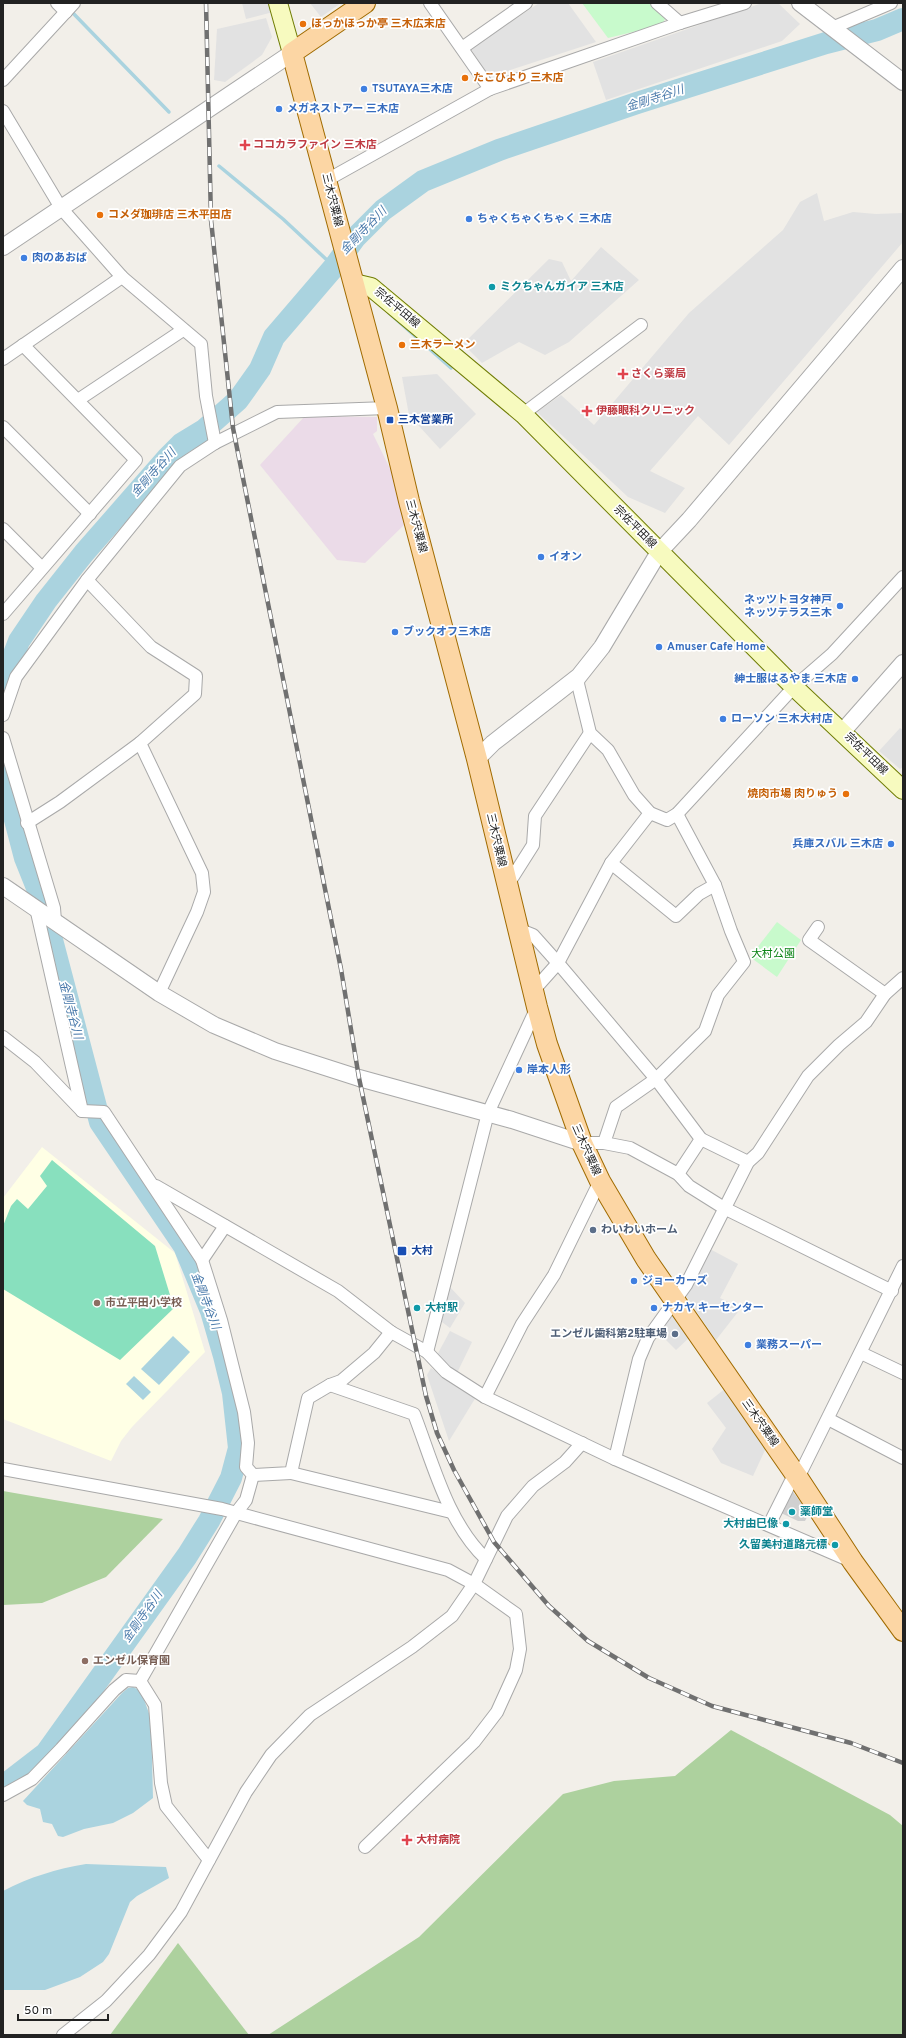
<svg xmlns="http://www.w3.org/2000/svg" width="906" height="2038" font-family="Overpass,'Noto Sans JP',sans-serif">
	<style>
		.industrial { fill: #ebdbe8 }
		.education { fill: #ffffe5 }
		.religious { fill: #d0d0d0 }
		.forest { fill: #add19e }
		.park { fill: #c8facc }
		.pitch { fill: #88e0be }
		.parking { fill: #e2e2e2 }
		.water { fill: #aad3df }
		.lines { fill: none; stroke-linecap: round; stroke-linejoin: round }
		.stream { stroke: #aad3df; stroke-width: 3.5 }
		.river { stroke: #aad3df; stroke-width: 22 }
		.minor-casing { stroke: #a9a9a9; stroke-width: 14 }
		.tertiary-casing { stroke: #a9a9a9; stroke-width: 18 }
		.secondary-casing { stroke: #707d05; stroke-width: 20 }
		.primary-casing { stroke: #a06b00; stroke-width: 22 }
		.minor { stroke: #fff; stroke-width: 12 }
		.tertiary { stroke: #fff; stroke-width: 16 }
		.secondary { stroke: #f7fabf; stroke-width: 18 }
		.primary { stroke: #fcd6a4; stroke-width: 20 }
		.rail-casing { stroke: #707070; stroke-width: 4.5 }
		.rail { stroke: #fff; stroke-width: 3; stroke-dasharray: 9; stroke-linecap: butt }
		.food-dot { fill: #e8710a; stroke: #fff; stroke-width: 1.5 }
		.shop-dot { fill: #3f7fe0; stroke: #fff; stroke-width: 1.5 }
		.health-dot { fill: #e0444e; stroke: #fff; stroke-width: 1.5 }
		.culture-dot { fill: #0f9aa8; stroke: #fff; stroke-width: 1.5 }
		.transit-dot { fill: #1a4fb4; stroke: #fff; stroke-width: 1.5 }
		.service-dot { fill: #5c6f8a; stroke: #fff; stroke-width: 1.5 }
		.education-dot { fill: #8d6e63; stroke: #fff; stroke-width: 1.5 }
		.labels { text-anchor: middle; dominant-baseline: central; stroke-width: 3.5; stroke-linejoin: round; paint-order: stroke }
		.food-label { font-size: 11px; font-weight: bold; fill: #c56008; stroke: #fff; text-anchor: start }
		.shop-label { font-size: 11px; font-weight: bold; fill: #366cbe; stroke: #fff; text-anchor: start }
		.health-label { font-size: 11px; font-weight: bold; fill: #be3a42; stroke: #fff; text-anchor: start }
		.street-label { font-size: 11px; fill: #222; stroke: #fff }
		.culture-label { font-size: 11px; font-weight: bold; fill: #0d838f; stroke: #fff; text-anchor: start }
		.transit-label { font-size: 11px; font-weight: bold; fill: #164399; stroke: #fff; text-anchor: start }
		.park-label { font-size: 11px; fill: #0c8416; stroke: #fff }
		.service-label { font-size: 11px; font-weight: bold; fill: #4e5e75; stroke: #fff; text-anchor: start }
		.education-label { font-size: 11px; font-weight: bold; fill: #785e54; stroke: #fff; text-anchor: start }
		.water-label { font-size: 12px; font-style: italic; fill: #4a7aab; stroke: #fff }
	</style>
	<rect width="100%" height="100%" fill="#f2efe9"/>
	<polygon class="industrial" points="305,416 377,417 377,431 373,434 396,481 406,523 365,563 337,560 260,465"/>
	<polygon class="education" points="42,1147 175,1253 205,1352 132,1427 121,1441 111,1461 3,1419 3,1198"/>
	<polygon class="religious" points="793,1492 809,1513 805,1521 798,1521 781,1513"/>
	<g class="forest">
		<polygon points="3,1491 163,1519 106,1577 42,1603 3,1605"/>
		<polygon points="731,1730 890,1815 903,1826 903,2035 268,2035 419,1937 563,1794 614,1781 675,1776"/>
		<polygon points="178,1943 249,2035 110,2035"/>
	</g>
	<g class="park">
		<polygon points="582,3 649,3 666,17 662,25 608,38"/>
		<polygon points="777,922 801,940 777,977 750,957"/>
	</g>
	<polygon class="pitch" points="52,1160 155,1246 174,1308 120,1360 3,1289 3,1226 11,1206 17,1199 28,1209 47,1186 40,1176"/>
	<g class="parking">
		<polygon points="242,3 271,3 273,12 246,19"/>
		<polygon points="310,3 341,3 321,17"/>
		<polygon points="539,3 568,3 596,42 489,77 471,49"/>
		<polygon points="762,3 778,3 800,24 782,41 606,100 593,62"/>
		<polygon points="266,18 272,37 262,55 225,82 214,80 217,29"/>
		<polygon points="817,193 824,221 853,212 876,214 903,213 903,242 729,445 698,416 650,471 685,488 665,513 628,497 537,412 561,395 594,425 689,313 783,230 800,202"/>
		<polygon points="601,247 639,280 569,342 545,355 519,342 482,363 463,344 549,259 562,262 571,281"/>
		<polygon points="437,374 476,414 440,449 409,415 402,377"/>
		<polygon points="900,728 903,730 903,767 900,769 879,751"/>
		<polygon points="708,1248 738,1264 720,1298 741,1308 716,1340 686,1296"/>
		<polygon points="448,1285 465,1303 450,1328 438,1319"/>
		<polygon points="674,1314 691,1336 676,1350 657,1331"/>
		<polygon points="450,1331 472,1342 457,1373 436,1357"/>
		<polygon points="431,1368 476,1397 449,1441 427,1375"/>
		<polygon points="726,1388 766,1448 753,1476 721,1463 712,1449 726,1428 707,1403"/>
	</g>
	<g class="water">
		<polygon points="173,1336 190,1352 159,1385 141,1369"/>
		<polygon points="134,1376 151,1392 143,1400 126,1384"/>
		<polygon points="133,1687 141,1691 151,1719 153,1798 133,1813 113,1823 84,1829 63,1837 58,1836 52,1824 43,1822 40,1809 27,1805 23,1801 122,1693 128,1688"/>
		<path d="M86 1864 166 1867 169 1878 137 1896 130 1902 109 1954 103 1962 80 1977 45 1990H3V1891C30 1877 56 1869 86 1864Z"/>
	</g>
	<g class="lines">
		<g class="stream">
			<polyline points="70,10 169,112"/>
			<polyline points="219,166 283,219 343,275"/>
			<polyline points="389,313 451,368"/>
		</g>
		<g class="river">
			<polyline points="3,683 19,641 46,601 84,553 168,457 181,444 204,430 238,400 260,369 274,337 334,267 355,238 383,210 423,181 499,150 637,103 826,43 877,30 903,19"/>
			<polyline points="3,774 25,858 41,898 100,1122 184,1246 211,1311 224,1356 233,1393 239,1448 231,1478 209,1521 187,1556 46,1753 3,1786"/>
		</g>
		<g class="minor-casing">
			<g id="minor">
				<polyline points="57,3 66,12"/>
				<polyline points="430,3 490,89"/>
				<polyline points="657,3 680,23"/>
				<polyline points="832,28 891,3"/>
				<polyline points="462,48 526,3"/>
				<polyline points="3,80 74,3"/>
				<polyline points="3,111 61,208 122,277 201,344 206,396 215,443"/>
				<polyline points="327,180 490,89 680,23 745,3"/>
				<polyline points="3,359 122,277"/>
				<polyline points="78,400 183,330"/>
				<polyline points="523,414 641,325"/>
				<polyline points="3,427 90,514"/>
				<polyline points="3,529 42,568"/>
				<polyline points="87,580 151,647 196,676 195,694 140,743 202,873 204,892 197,912 159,993"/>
				<polyline points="3,614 136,460 23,345"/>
				<polyline points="579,676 578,684 590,733 608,750 634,795 650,813 667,820 677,814 794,687 832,654 903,577"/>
				<polyline points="3,715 16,677 87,580 180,466 215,443 277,412 387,408"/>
				<polyline points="3,738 54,908 55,921"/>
				<polyline points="27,823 60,802 140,743"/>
				<polyline points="611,863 676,916 699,894 715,885"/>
				<polyline points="507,886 533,845 535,816 590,733"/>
				<polyline points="36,908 82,1111 104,1112 202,1260 221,1320 244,1412 248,1443 246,1467 253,1475 246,1500 236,1513 140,1681 155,1705 161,1783 166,1806 209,1860"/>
				<polyline points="818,927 809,940 885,994"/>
				<polyline points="518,929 533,935 558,963 656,1079 701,1139 678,1174"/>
				<polyline points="533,991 558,963 611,863 650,813"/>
				<polyline points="3,1037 35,1062 82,1111"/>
				<polyline points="701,1139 748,1162"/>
				<polyline points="582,1143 604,1143 630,1148 678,1174 689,1186 724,1208 892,1291"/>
				<polyline points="604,1143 616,1107 656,1079 705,1031 718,995 744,962 731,931 715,885 677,814"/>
				<polyline points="156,1186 338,1291 391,1332 427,1352 446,1372 485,1397 615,1459 851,1561"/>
				<polyline points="202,1260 225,1226"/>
				<polyline points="427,1352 488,1113 537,1007"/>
				<polyline points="861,1353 903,1373"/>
				<path d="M330 1385 414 1414C433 1463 447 1522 486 1559"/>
				<polyline points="485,1397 522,1324 554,1275 600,1181"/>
				<polyline points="828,1419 903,1458"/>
				<polyline points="615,1459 639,1359 648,1338 686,1285 748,1162 758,1153 808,1076 839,1045 866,1022 885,994 903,978"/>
				<polyline points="3,1469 222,1509 448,1570 474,1584 516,1614 520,1649 516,1670 497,1712 474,1742 365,1847"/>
				<polyline points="291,1473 451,1512"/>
				<polyline points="253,1475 291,1473 308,1398 330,1385 341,1381 374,1353 391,1332"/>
				<polyline points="798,1478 903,1266"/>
				<polyline points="769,1525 795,1473"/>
				<polyline points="3,1795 32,1779 61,1749 114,1690 126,1680 140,1681"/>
				<polyline points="63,2035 106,2001 149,1955 181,1912 246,1792 271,1755 310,1715 412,1647 452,1616 474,1584 507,1516 533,1486 565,1462 582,1443"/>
			</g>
		</g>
		<g class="tertiary-casing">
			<g id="tertiary">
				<polyline points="800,3 903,82"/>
				<polyline points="3,247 292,53"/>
				<polyline points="843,731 903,663"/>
				<polyline points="477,759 493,743 579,676 602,647 659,552 689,520 903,268"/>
				<polyline points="3,886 159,993 214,1025 275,1051 359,1078 512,1120 582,1143"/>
			</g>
		</g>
		<g class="secondary-casing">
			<g id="secondary">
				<polyline points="278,3 292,53"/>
				<polyline points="354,283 371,287 523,414 794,687 903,790"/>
			</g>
		</g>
		<g class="primary-casing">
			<polyline id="primary" points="365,3 292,53 387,408 409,501 477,759 537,1007 547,1044 582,1143 600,1181 646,1259 798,1478 853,1562 903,1631"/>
		</g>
		<use href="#minor" class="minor"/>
		<use href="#tertiary" class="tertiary"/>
		<use href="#secondary" class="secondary"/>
		<use href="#primary" class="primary"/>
		<g class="rail-casing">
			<polyline id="rail" points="206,3 211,220 233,428 341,969 359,1078 426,1396 437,1433 454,1470 494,1542 549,1606 588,1641 649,1678 712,1706 851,1743 903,1763"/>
		</g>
		<use href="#rail" class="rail"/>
	</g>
	<g class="food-dot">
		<circle cx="303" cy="24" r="4"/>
		<circle cx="465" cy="78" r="4"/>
		<circle cx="100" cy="215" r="4"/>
		<circle cx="402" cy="345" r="4"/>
		<circle cx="846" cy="794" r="4"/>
	</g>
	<g class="shop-dot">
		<circle cx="364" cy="89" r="4"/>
		<circle cx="279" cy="109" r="4"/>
		<circle cx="469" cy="219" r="4"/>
		<circle cx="24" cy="258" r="4"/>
		<circle cx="541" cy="557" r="4"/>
		<circle cx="840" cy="606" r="4"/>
		<circle cx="395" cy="632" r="4"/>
		<circle cx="659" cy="647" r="4"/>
		<circle cx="855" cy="679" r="4"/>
		<circle cx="723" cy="719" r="4"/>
		<circle cx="891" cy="844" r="4"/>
		<circle cx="519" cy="1070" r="4"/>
		<circle cx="634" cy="1281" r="4"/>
		<circle cx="654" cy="1308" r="4"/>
		<circle cx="748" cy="1345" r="4"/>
	</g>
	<g class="health-dot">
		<path d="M243 139h4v4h4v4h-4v4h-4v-4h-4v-4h4z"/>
		<path d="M621 368h4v4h4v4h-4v4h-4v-4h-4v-4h4z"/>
		<path d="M585 405h4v4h4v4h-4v4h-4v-4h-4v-4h4z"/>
		<path d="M405 1834h4v4h4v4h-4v4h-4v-4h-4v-4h4z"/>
	</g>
	<g class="culture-dot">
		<circle cx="492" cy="287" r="4"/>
		<circle cx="417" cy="1308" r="4"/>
		<circle cx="792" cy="1512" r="4"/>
		<circle cx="786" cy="1524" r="4"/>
		<circle cx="835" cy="1545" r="4"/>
	</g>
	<g class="transit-dot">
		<rect x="386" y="416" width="8" height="8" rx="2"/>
		<rect x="397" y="1246" width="10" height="10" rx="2"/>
	</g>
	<g class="service-dot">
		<circle cx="593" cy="1230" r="4"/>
		<circle cx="675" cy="1334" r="4"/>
	</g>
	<g class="education-dot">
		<circle cx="97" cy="1303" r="4"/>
		<circle cx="85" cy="1661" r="4"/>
	</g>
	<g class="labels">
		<g class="food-label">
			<text x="311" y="24">ほっかほっか亭 三木広末店</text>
			<text x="473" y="78">たこびより 三木店</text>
			<text x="108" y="215">コメダ珈琲店 三木平田店</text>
			<text x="410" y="345">三木ラーメン</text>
			<text x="838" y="794" text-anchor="end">焼肉市場 肉りゅう</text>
		</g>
		<g class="shop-label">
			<text x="372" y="89">TSUTAYA三木店</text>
			<text x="287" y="109">メガネストアー 三木店</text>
			<text x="477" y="219">ちゃくちゃくちゃく 三木店</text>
			<text x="32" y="258">肉のあおば</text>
			<text x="549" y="557">イオン</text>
			<text x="832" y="600" text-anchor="end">ネッツトヨタ神戸<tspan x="832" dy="13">ネッツテラス三木</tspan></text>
			<text x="403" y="632">ブックオフ三木店</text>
			<text x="667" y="647">Amuser Cafe Home</text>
			<text x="847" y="679" text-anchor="end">紳士服はるやま 三木店</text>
			<text x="731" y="719">ローソン 三木大村店</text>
			<text x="883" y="844" text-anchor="end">兵庫スバル 三木店</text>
			<text x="527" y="1070">岸本人形</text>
			<text x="642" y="1281">ジョーカーズ</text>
			<text x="662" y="1308">ナカヤ キーセンター</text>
			<text x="756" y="1345">業務スーパー</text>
		</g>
		<g class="health-label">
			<text x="253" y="145">ココカラファイン 三木店</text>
			<text x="631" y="374">さくら薬局</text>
			<text x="596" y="411">伊藤眼科クリニック</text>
			<text x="416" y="1840">大村病院</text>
		</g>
		<g class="street-label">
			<text transform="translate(332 200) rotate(76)">三木宍粟線</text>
			<text transform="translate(397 308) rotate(40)">宗佐平田線</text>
			<text transform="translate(416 526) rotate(75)">三木宍粟線</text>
			<text transform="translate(635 527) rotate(45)">宗佐平田線</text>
			<text transform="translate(866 754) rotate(44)">宗佐平田線</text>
			<text transform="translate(496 840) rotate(77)">三木宍粟線</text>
			<text transform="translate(586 1150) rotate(66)">三木宍粟線</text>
			<text transform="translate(760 1423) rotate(55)">三木宍粟線</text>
		</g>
		<g class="culture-label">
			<text x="500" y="287">ミクちゃんガイア 三木店</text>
			<text x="425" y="1308">大村駅</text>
			<text x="800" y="1512">薬師堂</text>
			<text x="778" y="1524" text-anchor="end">大村由巳像</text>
			<text x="827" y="1545" text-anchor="end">久留美村道路元標</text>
		</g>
		<g class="transit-label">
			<text x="398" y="420">三木営業所</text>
			<text x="411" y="1251">大村</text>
		</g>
		<g class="park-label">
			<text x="773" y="954">大村公園</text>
		</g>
		<g class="service-label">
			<text x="601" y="1230">わいわいホーム</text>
			<text x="667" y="1334" text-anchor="end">エンゼル歯科第2駐車場</text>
		</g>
		<g class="education-label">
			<text x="105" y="1303">市立平田小学校</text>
			<text x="93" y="1661">エンゼル保育園</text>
		</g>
		<g class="water-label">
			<text transform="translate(655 99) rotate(-18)">金剛寺谷川</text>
			<text transform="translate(364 231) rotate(-46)">金剛寺谷川</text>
			<text transform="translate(154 473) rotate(-48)">金剛寺谷川</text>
			<text transform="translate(70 1010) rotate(75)">金剛寺谷川</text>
			<text transform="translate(205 1301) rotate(69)">金剛寺谷川</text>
			<text transform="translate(143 1617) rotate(-55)">金剛寺谷川</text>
		</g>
	</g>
	<rect width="906" height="2038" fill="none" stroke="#222222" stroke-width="8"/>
	<path d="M18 2014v6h90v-6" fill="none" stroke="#222222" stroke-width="2"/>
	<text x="24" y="2014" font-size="12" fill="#222222" stroke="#ffffff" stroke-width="3" paint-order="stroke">50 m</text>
</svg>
